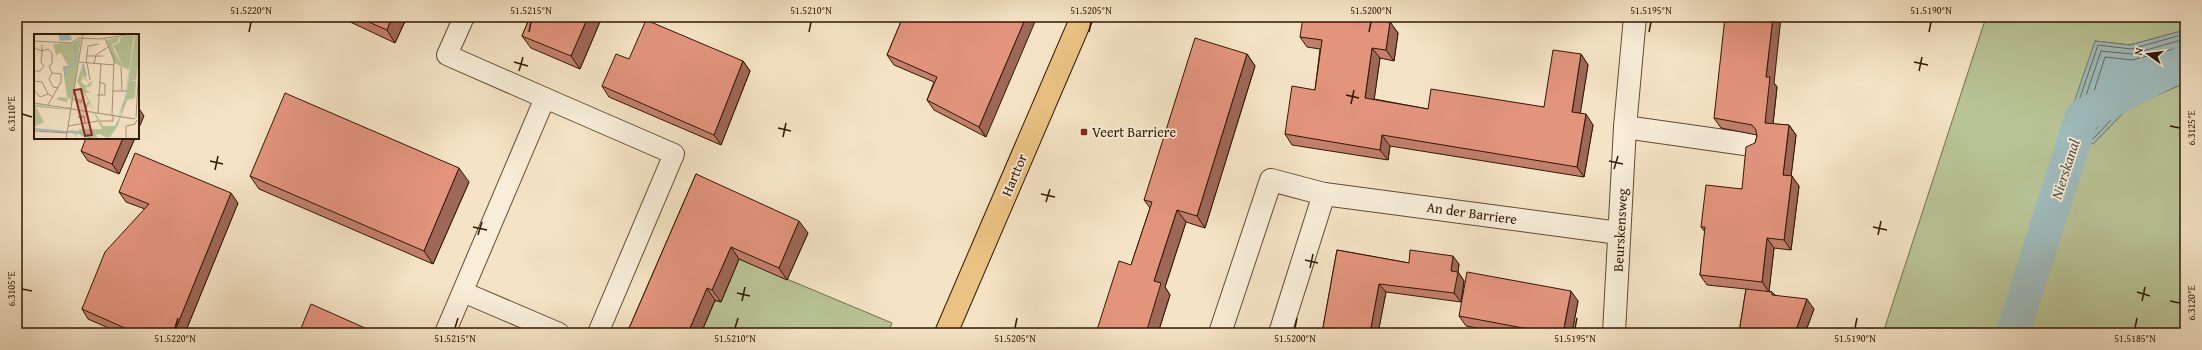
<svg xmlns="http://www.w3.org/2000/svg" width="2202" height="350" font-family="'Gentium Book Plus',serif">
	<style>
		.green { fill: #b9c496; stroke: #766e4b }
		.water { fill: #9fbcbd; stroke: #737a71 }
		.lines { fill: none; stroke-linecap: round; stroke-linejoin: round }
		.shore { stroke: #686a5e; stroke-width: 1 }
		.canal { stroke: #9fbcbd; stroke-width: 34 }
		.lane-casing { stroke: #624b31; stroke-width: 22 }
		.street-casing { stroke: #624b31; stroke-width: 24 }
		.primary-casing { stroke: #321800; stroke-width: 24 }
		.lane { stroke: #f8edd9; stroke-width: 20 }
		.street { stroke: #f8edd9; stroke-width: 22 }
		.primary { stroke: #eac282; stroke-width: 22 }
		.wall { fill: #c27f6c; stroke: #321800 }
		.shaded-wall { fill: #9e6858; stroke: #321800 }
		.building { fill: #e2947d; stroke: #321800 }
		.ticks { fill: none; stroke: #321800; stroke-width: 1.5 }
		.poi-dot { fill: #8f2418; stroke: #f8edd9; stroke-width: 1.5 }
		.labels { text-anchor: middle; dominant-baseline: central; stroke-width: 3.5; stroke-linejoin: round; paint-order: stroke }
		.poi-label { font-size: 14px; fill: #321800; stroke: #f8edd9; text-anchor: start }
		.street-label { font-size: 14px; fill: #321800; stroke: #f8edd9 }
		.water-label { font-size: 15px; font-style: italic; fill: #585142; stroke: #f8edd9 }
		.inset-river { fill: none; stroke: #9fbcbd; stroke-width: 2 }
		.inset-road { fill: none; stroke: #a69276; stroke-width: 1 }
		.view { fill: #8f2418; fill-opacity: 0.15; stroke: #8f2418; stroke-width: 2 }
		.inset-edge { fill: none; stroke: #321800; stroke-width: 2 }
		.neatline { fill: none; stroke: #321800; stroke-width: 1.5 }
		.ticks-label { font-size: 10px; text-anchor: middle; fill: #321800 }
	</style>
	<rect width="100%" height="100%" fill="#f4e3c5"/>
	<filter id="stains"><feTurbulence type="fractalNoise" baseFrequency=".005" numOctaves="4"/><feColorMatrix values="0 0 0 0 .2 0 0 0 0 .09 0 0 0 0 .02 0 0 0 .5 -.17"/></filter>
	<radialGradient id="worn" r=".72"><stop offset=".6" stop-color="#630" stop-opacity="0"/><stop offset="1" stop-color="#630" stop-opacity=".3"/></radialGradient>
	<g class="green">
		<polygon points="1986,17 2185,17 2185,30 2130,45 2095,41 2093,144 2128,108 2185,83 2185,333 1883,333"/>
		<polygon points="739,259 892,323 888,333 701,333 715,301 721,302"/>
	</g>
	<polygon class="water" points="2185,30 2185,83 2128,108 2093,144 2065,129 2095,41 2130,45"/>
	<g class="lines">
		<g class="shore">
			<polyline points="2185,34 2131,49 2098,45 2070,127 2093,139 2126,104 2185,80"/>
			<polyline points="2185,39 2132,54 2101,51 2076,125 2092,133 2123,100 2185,75"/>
			<polyline points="2185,46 2132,60 2105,57 2084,122 2091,125 2120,95 2178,70 2185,69"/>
		</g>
		<polyline class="canal" points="2013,333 2082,116 2185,62"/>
		<g class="lane-casing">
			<g id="lane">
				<polyline points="464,17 447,55 545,98"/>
				<polyline points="463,292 559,333"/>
				<polyline points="445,333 545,98 674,154 598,333"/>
			</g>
		</g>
		<g class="street-casing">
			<g id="street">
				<polyline points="1625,127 1752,145"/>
				<polyline points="1220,333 1271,180 1324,194 1619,233"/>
				<polyline points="1280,333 1324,194"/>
				<polyline points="1614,333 1625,127 1635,17"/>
			</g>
		</g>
		<g class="primary-casing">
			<polyline id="primary" points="946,333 1082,17"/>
		</g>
		<use href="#lane" class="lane"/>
		<use href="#street" class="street"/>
		<use href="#primary" class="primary"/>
	</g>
	<g class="wall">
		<polygon points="344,17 407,17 395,43 346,20"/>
		<polygon points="530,17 602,17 580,69 531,48 522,36"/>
		<polygon points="903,17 986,137 934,110 927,100 934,82 894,65 887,55"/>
		<polygon points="1390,22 1398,33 1394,61 1380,58 1374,99 1428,109 1544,107 1581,54 1588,65 1580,113 1593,125 1584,177 1390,146 1388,160 1292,145 1285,134 1315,90 1320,49 1307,47 1300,37"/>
		<polygon points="1247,54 1255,66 1205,228 1186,222 1165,287 1170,295 1158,333 1096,333 1131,265 1150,208 1144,200"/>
		<polygon points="629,59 743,61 750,71 721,145 609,97 602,86"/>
		<polygon points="1774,83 1777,87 1773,124 1789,125 1796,135 1791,176 1799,186 1791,250 1774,248 1769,291 1772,292 1775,295 1814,309 1805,333 1739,333 1746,289 1707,285 1700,275 1705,232 1701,227 1742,189 1755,143 1757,136 1757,135 1721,128 1714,118"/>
		<polygon points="135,138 119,174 88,161 81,151"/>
		<polygon points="696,174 808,233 787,280 739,259 721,302 715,300 701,333 627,333"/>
		<polygon points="250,176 469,182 433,264 259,189"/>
		<polygon points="119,192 238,203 185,333 120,333 88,319 82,309 145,209 126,202"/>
		<polygon points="1337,250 1409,263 1459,264 1458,272 1464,281 1461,302 1386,292 1378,333 1322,333"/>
		<polygon points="1578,301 1572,333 1503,333 1466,326 1459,316"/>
	</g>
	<g class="shaded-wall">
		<polygon points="392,17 407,17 395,43 387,30"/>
		<polygon points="588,17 602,17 580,69 571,56"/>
		<polygon points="1026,17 1037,17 986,137 979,127"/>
		<polygon points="1773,17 1781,17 1774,83 1777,87 1772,133 1765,123 1766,77"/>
		<polygon points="1390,22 1398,33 1394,61 1386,50"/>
		<polygon points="1372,48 1380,58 1373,108 1365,98"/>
		<polygon points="1247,54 1255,66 1205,228 1197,216"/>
		<polygon points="1581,54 1588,65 1579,122 1572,112"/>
		<polygon points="743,61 750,71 721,145 714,135"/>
		<polygon points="138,107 144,116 138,130"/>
		<polygon points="1586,114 1593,125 1584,177 1577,167"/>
		<polygon points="1789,125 1796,135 1790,185 1783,175"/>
		<polygon points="1382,135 1390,146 1388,160 1380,150"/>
		<polygon points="123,138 135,138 119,174 112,164"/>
		<polygon points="459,168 469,182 433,264 424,251"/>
		<polygon points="1792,176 1799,186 1791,250 1784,240"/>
		<polygon points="231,193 238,203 185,333 174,333"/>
		<polygon points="1177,210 1186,222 1165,287 1170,295 1158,333 1146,333 1154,281"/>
		<polygon points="799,221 808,233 787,280 779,268"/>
		<polygon points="1767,238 1774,248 1769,292 1762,282"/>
		<polygon points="731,247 739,259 721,302 712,290"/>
		<polygon points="1453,256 1459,264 1458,272 1464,281 1461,302 1454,293 1451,271"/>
		<polygon points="1379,284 1386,292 1378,333 1370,333"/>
		<polygon points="707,288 715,300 701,333 688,333"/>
		<polygon points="1571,291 1578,301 1572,333 1563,333"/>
		<polygon points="1807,299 1814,309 1805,333 1795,333"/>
	</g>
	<g class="building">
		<polygon points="357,17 392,17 387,30"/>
		<polygon points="530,17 588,17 571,56 522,36"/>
		<polygon points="903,17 1026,17 979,127 927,100 937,77 887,55"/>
		<polygon points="1303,17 1355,17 1390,22 1386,50 1372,48 1365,98 1428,109 1431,89 1544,107 1553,50 1581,54 1572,112 1586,114 1577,167 1382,135 1380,150 1285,134 1292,86 1315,90 1322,40 1300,37"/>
		<polygon points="1725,17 1773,17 1766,77 1770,77 1765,123 1789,125 1783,175 1792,176 1784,240 1767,238 1762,282 1700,275 1705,227 1701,227 1706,185 1742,189 1746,147 1755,143 1757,136 1756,130 1752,125 1714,118"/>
		<polygon points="646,20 743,61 714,135 602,86 616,54 629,59"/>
		<polygon points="1195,38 1247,54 1197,216 1177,210 1154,281 1161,283 1146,333 1096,333 1119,261 1131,265 1152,202 1144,200"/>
		<polygon points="285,93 459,168 424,251 250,176"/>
		<polygon points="86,138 123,138 112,164 81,151"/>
		<polygon points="135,153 231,193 174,333 136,333 82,309 105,252 149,204 119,192"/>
		<polygon points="696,174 799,221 779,268 731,247 712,290 707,288 688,333 627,333"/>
		<polygon points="1337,250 1409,263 1410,250 1453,256 1451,271 1458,272 1454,293 1379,284 1370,333 1322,333"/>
		<polygon points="1467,272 1571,291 1563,333 1550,333 1459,316"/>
		<polygon points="1746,289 1772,292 1772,295 1807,299 1795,333 1739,333"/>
		<polygon points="311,304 374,332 374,333 299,333"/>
		<polygon points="1690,330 1720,333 1690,333"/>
	</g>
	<path class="ticks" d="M249 32 251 22M529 32 531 22M809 32 811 22M1089 32 1091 22M1369 32 1371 22M1649 32 1651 22M1929 32 1931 22M514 62 528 66M1914 62 1928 65M519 71 523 57M1919 71 1922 57M1346 95 1359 98M1351 104 1354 90M22 114 32 117M2170 126 2180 128M778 128 791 131M783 137 786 123M210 161 223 164M1609 161 1623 164M1614 169 1618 156M215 170 218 156M1041 194 1055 197M1046 202 1050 189M473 227 487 230M1873 227 1887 230M478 235 482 222M1878 235 1881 221M1305 260 1318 263M1310 268 1313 254M22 289 32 291M2137 292 2150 296M737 293 750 296M742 301 745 287M2142 301 2145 287M2170 301 2180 303M175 328 178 318M455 328 458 318M735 328 738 318M1015 328 1017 318M1295 328 1297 318M1575 328 1577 318M1855 328 1857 318M2135 328 2137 318"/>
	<rect class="poi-dot" x="1080" y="128" width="8" height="8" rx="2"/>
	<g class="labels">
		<g class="poi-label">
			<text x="1092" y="132">Veert Barriere</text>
		</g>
		<g class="street-label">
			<text transform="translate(1014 175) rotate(-67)">Harttor</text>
			<text transform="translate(1472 213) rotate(8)">An der Barriere</text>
			<text transform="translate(1620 230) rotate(-87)">Beurskensweg</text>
		</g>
		<g class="water-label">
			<text transform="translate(2065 169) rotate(-72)">Nierskanal</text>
		</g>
	</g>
	<g transform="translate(34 34)">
		<rect width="105" height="105" fill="#f4e3c5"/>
		<path d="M100 0 92 63 90 72 85 81 91 63 95 36 80 29 72 6 85 3 84 8 78 10 80 17 89 32 79 11 85 9 87 3ZM101 0H105V26L102 46 96 47H102L101 64 93 66 87 82 93 61ZM47 5 39 62 36 73V74L32 73H36L37 65 34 64 33 68 23 66 24 63 33 64 29 33 34 32 27 19 22 21 19 10H16L37 9ZM49 30 52 45 55 48 51 46 50 42 47 48 52 52 59 46 56 53H52V56L57 58 51 59 61 78 55 69 54 74 51 73 54 67 43 47ZM0 70 35 76 2 73 10 88 0 93ZM60 79 62 80 69 92H81L85 84 83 91 75 104 72 100 75 105 66 100 62 101 64 105H62L57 99 61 105H52L43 98 41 105V98H35V96L45 97V91V95H68Z" fill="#b9c496"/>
		<path d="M24 0H36L38 6 26 7ZM101 0 93 65 84 91 75 105 84 88 92 66Z" fill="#9fbcbd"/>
		<path class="inset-river" d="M49 30 52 42M37 32 41 29V9M32 44 30 33H35M0 95 56 100"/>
		<path class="inset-road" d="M71 5 80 25 78 81M0 7 37 9 45 4 66 5 98 0M0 14 8 17V11M14 15 18 19V30L15 32 18 39M52 22H69M45 28 80 31M52 29 54 12 65 10M53 29 56 46M60 30 62 21 74 13M10 32 7 28 8 17 14 15M87 33 88 57M0 37H6L10 32M0 47 8 48 14 60 19 63M0 56 6 63 14 60M79 57H92M63 61H71V50L65 48M39 65 47 69 48 66H43M0 69 101 85M14 71 27 48V40L18 39 15 45 19 53 24 54M64 79 67 30M50 83H44L50 82 51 90M102 84 105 28M66 87H79V82M34 92 64 87M0 97 33 99M32 105 49 0M92 105V92L101 90 103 86"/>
		<path class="view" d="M47 55 58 101 51 102 40 56Z"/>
		<rect width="105" height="105" class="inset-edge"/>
	</g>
	<rect width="2202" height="350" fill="none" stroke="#f4e3c5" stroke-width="44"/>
	<g transform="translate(2148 54) rotate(284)" stroke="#f8edd9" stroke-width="3" paint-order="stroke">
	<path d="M0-3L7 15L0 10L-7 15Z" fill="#321800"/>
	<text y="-6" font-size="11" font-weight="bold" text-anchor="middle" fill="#321800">N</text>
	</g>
	<rect x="22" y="22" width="2158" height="306" class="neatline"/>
	<g class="ticks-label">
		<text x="251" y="14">51.5220°N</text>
		<text x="531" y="14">51.5215°N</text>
		<text x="811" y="14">51.5210°N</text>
		<text x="1091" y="14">51.5205°N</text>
		<text x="1371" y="14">51.5200°N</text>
		<text x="1651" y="14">51.5195°N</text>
		<text x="1931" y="14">51.5190°N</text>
		<text transform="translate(11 114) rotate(-90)" y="4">6.3110°E</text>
		<text transform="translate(2191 128) rotate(-90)" y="4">6.3125°E</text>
		<text transform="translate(11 289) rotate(-90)" y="4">6.3105°E</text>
		<text transform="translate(2191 303) rotate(-90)" y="4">6.3120°E</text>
		<text x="175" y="342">51.5220°N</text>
		<text x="455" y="342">51.5215°N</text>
		<text x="735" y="342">51.5210°N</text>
		<text x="1015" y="342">51.5205°N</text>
		<text x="1295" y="342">51.5200°N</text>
		<text x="1575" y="342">51.5195°N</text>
		<text x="1855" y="342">51.5190°N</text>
		<text x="2135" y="342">51.5185°N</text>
	</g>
	<rect width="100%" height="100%" filter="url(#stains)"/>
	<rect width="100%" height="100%" fill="url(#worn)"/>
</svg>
